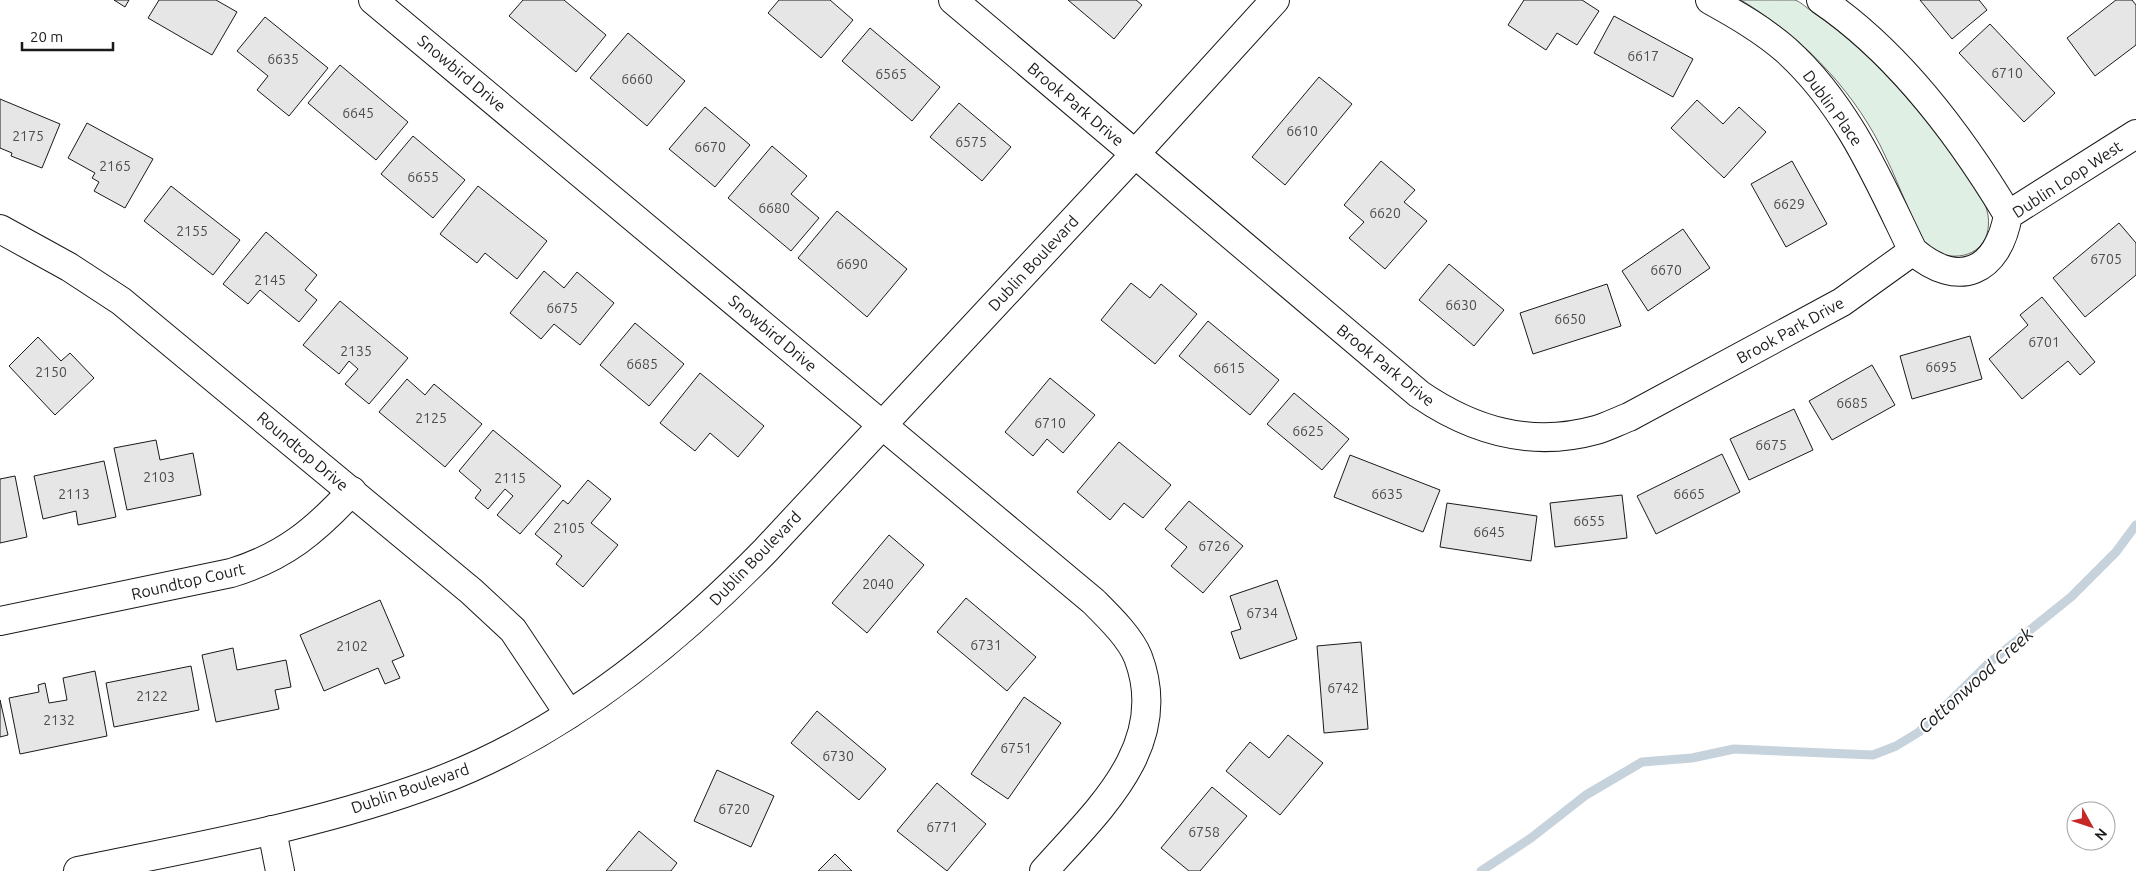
<svg xmlns="http://www.w3.org/2000/svg" width="2136" height="871" font-family="Ubuntu,sans-serif">
	<style>
		.green { fill: #e0efe3; stroke: #6a6a6a }
		.lines { fill: none; stroke-linecap: round; stroke-linejoin: round }
		.stream { stroke: #c6d2dc; stroke-width: 9 }
		.building { fill: #e6e6e6; stroke: #1a1a1a }
		.street-casing { stroke: #1a1a1a; stroke-width: 30 }
		.secondary-casing { stroke: #1a1a1a; stroke-width: 30 }
		.street { stroke: #fff; stroke-width: 28 }
		.secondary { stroke: #fff; stroke-width: 28 }
		.labels { text-anchor: middle; dominant-baseline: central; stroke-width: 4; stroke-linejoin: round; paint-order: stroke }
		.number-label { font-size: 14px; fill: #4d4d4d }
		.street-label { font-size: 16px; fill: #1a1a1a; stroke: #fff }
		.water-label { font-size: 18px; font-style: italic; fill: #1a1a1a; stroke: #fff }
	</style>
	<rect width="100%" height="100%" fill="#fff"/>
	<path class="green" d="M1741 0C1755 0 1782 0 1795 0 1801 2 1808 9 1814 13 1871 52 1917 107 1958 162 1968 177 1985 196 1988 215 1992 243 1973 261 1944 255 1936 253 1929 246 1923 240 1907 209 1896 176 1880 145 1849 85 1799 35 1741 0Z"/>
	<g class="lines">
		<polyline class="stream" points="1481,871 1531,838 1586,795 1642,762 1692,758 1734,749 1873,755 1896,746 1919,732 1989,663 2071,597 2116,552 2136,525"/>
	</g>
	<g class="building">
		<polygon points="114,0 129,0 125,7"/>
		<polygon points="159,0 216,0 237,12 212,55 148,18"/>
		<polygon points="523,0 564,0 606,35 576,72 509,16"/>
		<polygon points="779,0 830,0 853,20 821,58 768,13"/>
		<polygon points="1068,0 1136,0 1142,5 1114,39"/>
		<polygon points="1524,0 1582,0 1599,11 1577,45 1557,33 1546,50 1508,25"/>
		<polygon points="1920,0 1979,0 1987,10 1952,39"/>
		<polygon points="2116,0 2132,0 2136,5 2136,45 2095,76 2067,38"/>
		<polygon points="1614,16 1693,59 1673,97 1594,53"/>
		<polygon points="265,17 328,68 289,116 257,90 268,76 237,51"/>
		<polygon points="1990,24 2055,93 2024,122 1959,53"/>
		<polygon points="870,28 940,87 912,121 842,61"/>
		<polygon points="628,33 685,81 647,126 590,78"/>
		<polygon points="340,65 408,122 376,160 308,103"/>
		<polygon points="1319,77 1352,104 1285,185 1252,157"/>
		<polygon points="0,99 60,124 42,168 11,156 12,153 0,148"/>
		<polygon points="1697,100 1723,124 1739,107 1766,132 1724,178 1671,128"/>
		<polygon points="959,103 1011,147 982,181 930,137"/>
		<polygon points="705,107 750,145 715,187 669,149"/>
		<polygon points="87,123 153,159 125,208 94,191 99,182 92,178 95,173 68,158"/>
		<polygon points="413,136 465,180 433,218 381,174"/>
		<polygon points="772,146 807,176 791,194 819,218 791,251 728,198"/>
		<polygon points="1381,161 1415,190 1404,202 1427,221 1385,269 1349,238 1364,222 1344,205"/>
		<polygon points="1792,161 1827,224 1786,247 1751,184"/>
		<polygon points="171,186 240,240 213,275 144,221"/>
		<polygon points="478,186 547,241 517,279 485,253 477,263 440,234"/>
		<polygon points="837,211 907,269 867,317 798,258"/>
		<polygon points="2119,223 2136,243 2136,275 2085,317 2053,278"/>
		<polygon points="1683,229 1710,268 1648,311 1622,271"/>
		<polygon points="266,232 317,275 305,290 317,300 299,322 260,290 248,304 223,284"/>
		<polygon points="1449,264 1504,310 1474,346 1419,300"/>
		<polygon points="544,271 564,288 577,272 614,303 580,345 554,324 541,339 510,313"/>
		<polygon points="1131,283 1150,298 1161,284 1197,314 1155,364 1101,320"/>
		<polygon points="1607,284 1621,326 1533,354 1520,313"/>
		<polygon points="2042,297 2095,362 2080,375 2068,361 2022,399 1989,359 2028,325 2020,315"/>
		<polygon points="340,301 408,358 369,404 345,384 358,369 349,361 339,374 303,345"/>
		<polygon points="1208,321 1279,380 1250,415 1179,356"/>
		<polygon points="635,323 684,364 649,406 600,365"/>
		<polygon points="1970,336 1982,379 1912,399 1900,356"/>
		<polygon points="38,337 61,361 70,353 94,378 55,415 9,366"/>
		<polygon points="1872,365 1895,405 1832,440 1809,401"/>
		<polygon points="700,373 764,426 738,457 710,433 695,451 660,423"/>
		<polygon points="1050,378 1095,415 1063,453 1047,439 1033,456 1005,432"/>
		<polygon points="407,379 425,395 434,384 482,424 445,467 379,412"/>
		<polygon points="1294,393 1349,439 1322,470 1267,424"/>
		<polygon points="1794,409 1813,450 1749,480 1730,439"/>
		<polygon points="493,430 561,486 520,534 497,515 513,496 505,489 488,509 475,498 481,490 459,471"/>
		<polygon points="156,440 160,460 193,453 201,495 127,510 114,448"/>
		<polygon points="1119,442 1171,485 1143,518 1124,503 1110,520 1077,492"/>
		<polygon points="1722,454 1740,492 1656,534 1637,496"/>
		<polygon points="1350,455 1440,490 1423,532 1334,497"/>
		<polygon points="104,461 116,517 78,525 76,511 43,519 34,476"/>
		<polygon points="15,476 27,537 0,543 0,479"/>
		<polygon points="588,480 611,499 591,523 618,545 583,587 556,564 562,556 535,534 563,500 568,504"/>
		<polygon points="1622,495 1627,538 1555,547 1550,503"/>
		<polygon points="1189,501 1243,546 1203,593 1171,566 1187,547 1165,529"/>
		<polygon points="1447,503 1537,516 1531,561 1440,547"/>
		<polygon points="889,535 924,565 867,633 832,603"/>
		<polygon points="1277,580 1297,639 1240,659 1231,632 1241,629 1230,596"/>
		<polygon points="966,598 1036,657 1007,691 937,632"/>
		<polygon points="380,600 404,656 392,661 400,678 385,684 378,668 324,691 300,635"/>
		<polygon points="1361,642 1368,729 1324,733 1317,646"/>
		<polygon points="233,648 237,670 286,660 291,687 275,690 279,709 216,722 202,655"/>
		<polygon points="191,666 199,710 114,727 106,683"/>
		<polygon points="95,671 107,736 20,754 9,698 39,692 38,685 45,683 49,703 67,700 63,678"/>
		<polygon points="1024,697 1061,723 1008,799 971,774"/>
		<polygon points="0,700 8,735 0,737"/>
		<polygon points="817,711 886,769 859,800 791,743"/>
		<polygon points="1288,735 1323,763 1280,815 1226,771 1250,742 1269,758"/>
		<polygon points="717,770 774,796 751,847 694,821"/>
		<polygon points="937,783 986,824 947,871 897,831"/>
		<polygon points="1212,787 1247,816 1200,871 1189,871 1161,848"/>
		<polygon points="639,831 677,863 671,871 606,871"/>
		<polygon points="835,854 852,871 818,871"/>
	</g>
	<g class="lines">
		<g class="street-casing">
			<g id="street">
				<path d="M373 0 1093 601C1108 616 1130 637 1138 657 1172 746 1097 811 1044 871"/>
				<path d="M953 0 1419 394C1473 431 1531 448 1596 430 1607 427 1618 421 1629 417L1842 302 1913 251"/>
				<path d="M1710 0C1737 15 1763 30 1786 50 1847 105 1878 179 1913 251 1959 290 1998 272 2008 215L2136 134"/>
				<path d="M1821 0C1899 53 1960 135 2008 215"/>
				<polyline points="0,229 69,267 121,301 471,591 513,630 569,714"/>
				<path d="M0 621 231 573C284 557 315 531 352 491"/>
				<polyline points="272,830 280,871"/>
			</g>
		</g>
		<g class="secondary-casing">
			<path id="secondary" d="M78 871C198 846 321 825 436 782 562 735 673 645 765 551L1135 154 1275 0"/>
		</g>
		<use href="#street" class="street"/>
		<use href="#secondary" class="secondary"/>
	</g>
	<g class="labels">
		<g class="number-label">
			<text x="1643" y="56">6617</text>
			<text x="283" y="59">6635</text>
			<text x="2007" y="73">6710</text>
			<text x="891" y="74">6565</text>
			<text x="637" y="79">6660</text>
			<text x="358" y="113">6645</text>
			<text x="1302" y="131">6610</text>
			<text x="28" y="136">2175</text>
			<text x="971" y="142">6575</text>
			<text x="710" y="147">6670</text>
			<text x="115" y="166">2165</text>
			<text x="423" y="177">6655</text>
			<text x="1789" y="204">6629</text>
			<text x="774" y="208">6680</text>
			<text x="1385" y="213">6620</text>
			<text x="192" y="231">2155</text>
			<text x="2106" y="259">6705</text>
			<text x="852" y="264">6690</text>
			<text x="1666" y="270">6670</text>
			<text x="270" y="280">2145</text>
			<text x="1461" y="305">6630</text>
			<text x="562" y="308">6675</text>
			<text x="1570" y="319">6650</text>
			<text x="2044" y="342">6701</text>
			<text x="356" y="351">2135</text>
			<text x="642" y="364">6685</text>
			<text x="1941" y="367">6695</text>
			<text x="1229" y="368">6615</text>
			<text x="51" y="372">2150</text>
			<text x="1852" y="403">6685</text>
			<text x="431" y="418">2125</text>
			<text x="1050" y="423">6710</text>
			<text x="1308" y="431">6625</text>
			<text x="1771" y="445">6675</text>
			<text x="159" y="477">2103</text>
			<text x="510" y="478">2115</text>
			<text x="74" y="494">2113</text>
			<text x="1387" y="494">6635</text>
			<text x="1689" y="494">6665</text>
			<text x="1589" y="521">6655</text>
			<text x="569" y="528">2105</text>
			<text x="1489" y="532">6645</text>
			<text x="1214" y="546">6726</text>
			<text x="878" y="584">2040</text>
			<text x="1262" y="613">6734</text>
			<text x="986" y="645">6731</text>
			<text x="352" y="646">2102</text>
			<text x="1343" y="688">6742</text>
			<text x="152" y="696">2122</text>
			<text x="59" y="720">2132</text>
			<text x="1016" y="748">6751</text>
			<text x="838" y="756">6730</text>
			<text x="734" y="809">6720</text>
			<text x="942" y="827">6771</text>
			<text x="1204" y="832">6758</text>
		</g>
		<g class="street-label">
			<text transform="translate(462 73) rotate(40)">Snowbird Drive</text>
			<text transform="translate(1076 104) rotate(40)">Brook Park Drive</text>
			<text transform="translate(1833 108) rotate(54)">Dublin Place</text>
			<text transform="translate(2067 179) rotate(-33)">Dublin Loop West</text>
			<text transform="translate(1033 263) rotate(-47)">Dublin Boulevard</text>
			<text transform="translate(1790 330) rotate(-29)">Brook Park Drive</text>
			<text transform="translate(773 333) rotate(40)">Snowbird Drive</text>
			<text transform="translate(1386 365) rotate(39)">Brook Park Drive</text>
			<text transform="translate(303 451) rotate(40)">Roundtop Drive</text>
			<text transform="translate(755 558) rotate(-46)">Dublin Boulevard</text>
			<text transform="translate(188 581) rotate(-13)">Roundtop Court</text>
			<text transform="translate(410 788) rotate(-19)">Dublin Boulevard</text>
		</g>
		<g class="water-label">
			<text transform="translate(1975 680) rotate(-42)">Cottonwood Creek</text>
		</g>
	</g>
	<g transform="translate(2091 826) rotate(130)"><circle r="24" fill="#ffffff" stroke="#a3a3a3"/>
	<path d="M0-4L9 19L0 12L-9 19Z" fill="#c62828"/>
	<text y="-8" font-size="14" font-weight="bold" text-anchor="middle" fill="#1a1a1a">N</text>
	</g>
	<path d="M22 42v8h91v-8" fill="none" stroke="#1a1a1a" stroke-width="2.5"/>
	<text x="30" y="42" font-size="15" fill="#1a1a1a" stroke="#ffffff" stroke-width="4" paint-order="stroke">20 m</text>
</svg>
